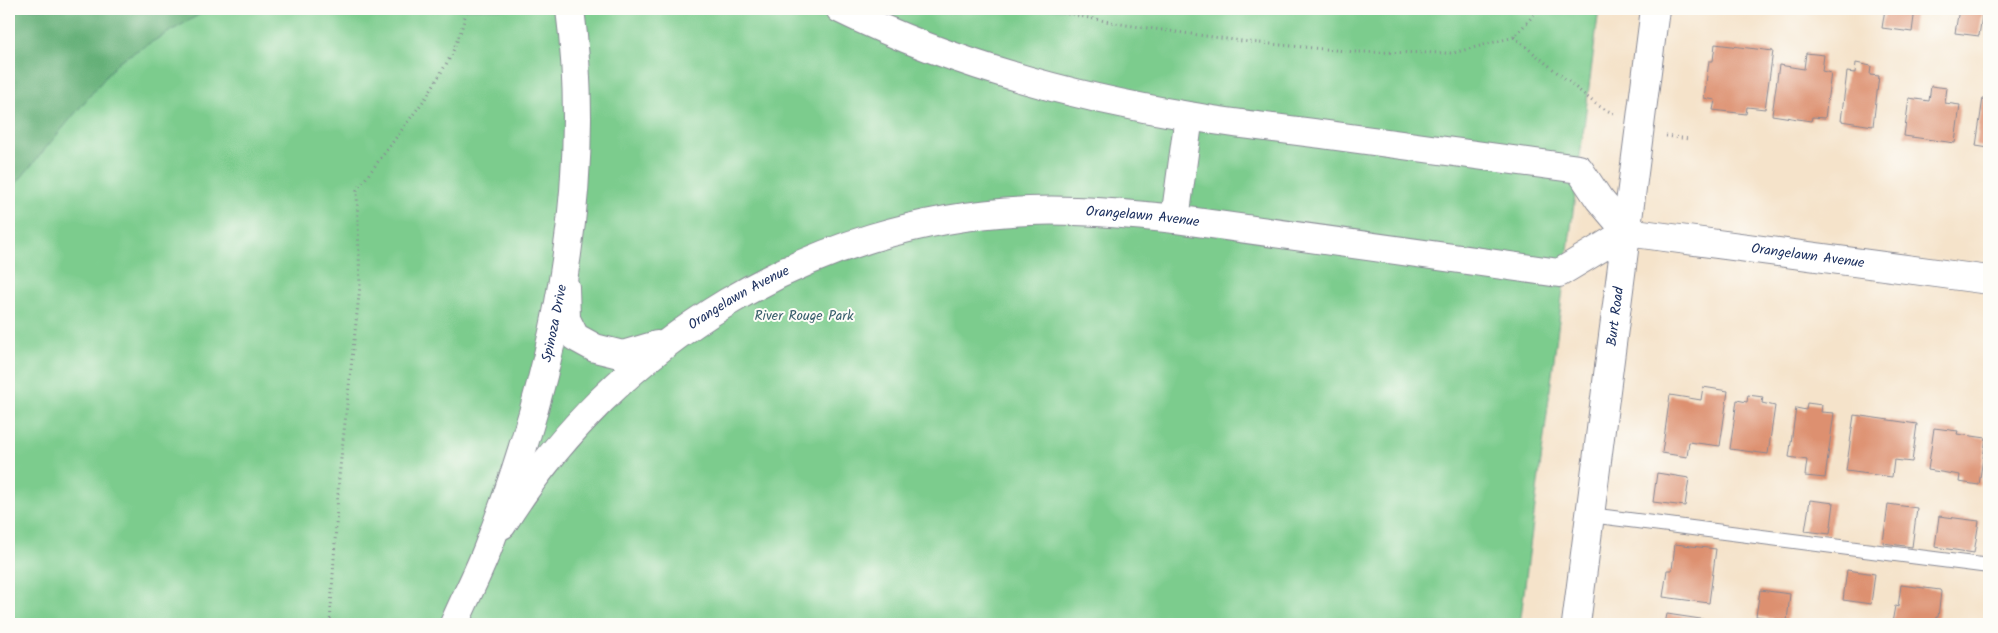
<svg xmlns="http://www.w3.org/2000/svg" width="1998" height="633" font-family="Kalam,sans-serif">
	<style>
		.green { fill: #7ccc8d; stroke: #4c7e76 }
		.forest { fill: #65b078; stroke: #40706b }
		.building { fill: #dd906f }
		.lines { fill: none; stroke-linecap: round; stroke-linejoin: round }
		.service-casing { stroke: #888994; stroke-width: 16 }
		.minor-casing { stroke: #888994; stroke-width: 30 }
		.tertiary-casing { stroke: #888994; stroke-width: 30 }
		.path { stroke: #888994; stroke-width: 3; stroke-dasharray: 1 4; stroke-linecap: butt }
		.service { stroke: #fff; stroke-width: 14 }
		.minor { stroke: #fff; stroke-width: 28 }
		.tertiary { stroke: #fff; stroke-width: 28 }
		.labels { text-anchor: middle; dominant-baseline: central; stroke-width: 4; stroke-linejoin: round; paint-order: stroke }
		.street-label { font-size: 14px; fill: #1b2f5e; stroke: #fdfcf7 }
		.park-label { font-size: 14px; fill: #385e6c; stroke: #fdfcf7 }
	</style>
	<rect width="100%" height="100%" fill="#fdfcf7"/>
	<filter id="ink" filterUnits="userSpaceOnUse"><feTurbulence type="fractalNoise" baseFrequency=".02" numOctaves="2"/><feDisplacementMap in="SourceGraphic" scale="10" xChannelSelector="R" yChannelSelector="G"/><feConvolveMatrix kernelMatrix="1 2 1 2 8 2 1 2 1" color-interpolation-filters="sRGB"/></filter>
	<filter id="wash" filterUnits="userSpaceOnUse"><feTurbulence type="fractalNoise" baseFrequency=".0096" numOctaves="4" result="noise"/><feDisplacementMap in="SourceGraphic" scale="20" xChannelSelector="R" yChannelSelector="G"/><feGaussianBlur stdDeviation="1.12" result="paint"/><feColorMatrix in="noise" values="0 0 0 0 0 0 0 0 0 0 0 0 0 0 0 0 0 1.4 0 .05"/><feComposite in="paint" operator="in"/></filter>
	<g filter="url(#wash)">
		<rect width="100%" height="100%" fill="#f5e3ca"/>
		<polygon class="green" points="9,9 1599,9 1520,624 9,624"/>
		<polygon class="forest" points="9,9 209,9 119,61 9,192"/>
		<g id="blocks">
			<g class="building">
				<polygon points="1885,9 1915,9 1912,32 1882,28"/>
				<polygon points="1959,9 1983,9 1979,36 1955,33"/>
				<polygon points="1715,44 1773,51 1765,109 1747,107 1746,114 1713,110 1715,100 1704,98 1709,61 1713,61"/>
				<polygon points="1806,53 1824,55 1822,71 1831,73 1825,118 1812,117 1811,121 1772,115 1779,65 1804,69"/>
				<polygon points="1856,63 1871,66 1870,75 1879,76 1873,126 1841,121 1847,72 1855,73"/>
				<polygon points="1931,86 1947,88 1945,103 1960,105 1955,143 1904,136 1909,98 1929,101"/>
				<polygon points="1983,98 1989,98 1989,148 1976,146"/>
				<polygon points="1703,387 1728,391 1720,446 1689,442 1687,457 1662,453 1670,395 1701,400"/>
				<polygon points="1748,395 1763,397 1762,403 1775,406 1768,454 1730,449 1737,400 1747,402"/>
				<polygon points="1807,403 1822,405 1821,412 1834,413 1825,478 1805,476 1807,460 1789,457 1796,408 1806,410"/>
				<polygon points="1854,415 1917,424 1912,462 1894,460 1892,477 1846,471"/>
				<polygon points="1934,428 1958,431 1957,434 1986,438 1979,485 1959,482 1960,475 1928,470"/>
				<polygon points="1657,473 1689,478 1685,506 1653,502"/>
				<polygon points="1810,500 1834,503 1830,534 1805,531"/>
				<polygon points="1888,504 1917,508 1912,547 1883,543"/>
				<polygon points="1939,516 1979,521 1974,553 1935,547"/>
				<polygon points="1675,544 1716,549 1709,603 1663,597 1667,570 1672,570"/>
				<polygon points="1847,570 1875,574 1871,604 1843,600"/>
				<polygon points="1901,585 1940,590 1941,592 1938,617 1936,617 1935,624 1892,623 1895,606 1898,607"/>
				<polygon points="1760,590 1790,594 1787,621 1756,616"/>
				<polygon points="1667,614 1714,621 1713,624 1665,624"/>
			</g>
		</g>
	</g>
	<g filter="url(#ink)">
		<use href="#blocks" fill-opacity="0" stroke="#888994" stroke-width="1"/>
		<g class="lines">
			<g class="service-casing">
				<polyline id="service" points="1590,515 1989,566"/>
			</g>
			<g class="minor-casing">
				<g id="minor">
					<path d="M840 9C950 63 1068 96 1189 116 1233 124 1277 128 1321 134 1407 146 1493 157 1579 169L1599 199 1627 232"/>
					<polyline points="1175,219 1189,116"/>
					<polyline points="565,287 566,319 575,337 595,348 623,355 657,345"/>
					<path id="s1" d="M502 525C616 341 813 220 1029 211 1078 209 1126 214 1175 219L1559 273 1627 232 1989 280"/>
				</g>
			</g>
			<g class="tertiary-casing">
				<g id="tertiary">
					<path id="s2" d="M454 624C465 598 479 572 489 545 554 375 594 191 570 9"/>
					<path id="s3" d="M1576 624 1655 9"/>
				</g>
			</g>
			<g class="path">
				<polyline points="1043,9 1126,25 1249,42 1356,52 1453,53 1514,37 1539,9"/>
				<polyline points="1514,37 1597,105 1614,114"/>
				<polyline points="1666,136 1689,139"/>
				<polyline points="330,624 339,477 360,286 357,190 427,96 451,56 461,31 467,9"/>
			</g>
			<use href="#service" class="service"/>
			<use href="#minor" class="minor"/>
			<use href="#tertiary" class="tertiary"/>
		</g>
	</g>
	<g class="labels">
		<g class="street-label">
			<text stroke="none"><textPath href="#s1" startOffset="752">Orangelawn Avenue</textPath></text>
			<text stroke="none"><textPath href="#s1" startOffset="1434">Orangelawn Avenue</textPath></text>
			<text stroke="none"><textPath href="#s1" startOffset="332">Orangelawn Avenue</textPath></text>
			<text stroke="none"><textPath href="#s3" startOffset="310">Burt Road</textPath></text>
			<text stroke="none"><textPath href="#s2" startOffset="318">Spinoza Drive</textPath></text>
		</g>
		<g class="park-label">
			<text x="804" y="316">River Rouge Park</text>
		</g>
	</g>
	<rect width="1998" height="633" fill="none" stroke="#fdfcf7" stroke-width="30"/>
</svg>
